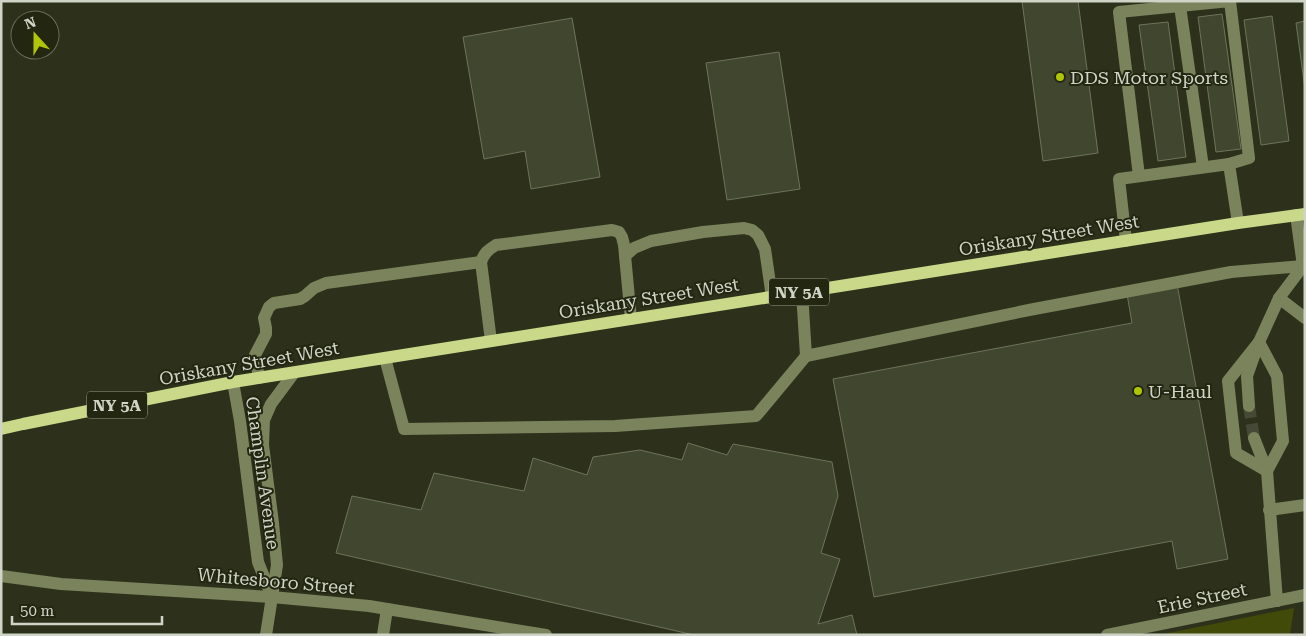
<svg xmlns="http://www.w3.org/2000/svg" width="1306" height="636" font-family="'Roboto Serif',serif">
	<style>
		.green { fill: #414a09 }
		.building { fill: #41462f; stroke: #6e735a }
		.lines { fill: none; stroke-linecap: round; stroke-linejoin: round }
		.minor-tunnel { stroke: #454935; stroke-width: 12; stroke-dasharray: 12 6; stroke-linecap: butt }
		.minor { stroke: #7b835d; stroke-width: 12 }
		.major { stroke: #c9d889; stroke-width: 12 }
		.poi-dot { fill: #afc507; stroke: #232711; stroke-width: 2 }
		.labels { text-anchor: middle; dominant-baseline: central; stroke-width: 4; stroke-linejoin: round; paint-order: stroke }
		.shield { fill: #232711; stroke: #9ca090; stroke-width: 1 }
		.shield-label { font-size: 16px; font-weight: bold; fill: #d0d4c6 }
		.poi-label { font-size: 18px; fill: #d0d4c6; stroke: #232711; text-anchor: start }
		.street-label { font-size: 18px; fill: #d0d4c6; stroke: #232711 }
	</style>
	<rect width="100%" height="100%" fill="#2d311b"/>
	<polygon class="green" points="1294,608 1290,635 1158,635"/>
	<g class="building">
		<polygon points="1022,1 1078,1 1098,153 1043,161"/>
		<polygon points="1222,14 1241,149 1216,152 1198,17"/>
		<polygon points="1272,16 1289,141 1261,145 1244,20"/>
		<polygon points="572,18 600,177 531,189 525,151 484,159 463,37"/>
		<polygon points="1305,21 1305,89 1296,23"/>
		<polygon points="1168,22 1186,157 1158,161 1139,25"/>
		<polygon points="779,52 800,189 727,200 706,63"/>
		<polygon points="1177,284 1228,559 1177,569 1172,541 874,597 833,379 1132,323 1127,294"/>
		<polygon points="688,443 727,455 733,444 832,462 838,496 821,553 840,559 818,624 852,615 857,635 694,635 336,553 352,496 421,510 434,473 524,491 533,458 587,475 593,457 640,450 682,460"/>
	</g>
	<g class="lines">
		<polyline class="minor-tunnel" points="1249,406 1254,438"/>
		<g class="minor">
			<polyline points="1180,6 1203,167"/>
			<polyline points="1139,176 1119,12 1230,1 1249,158 1229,164"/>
			<polyline points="1126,241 1119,179 1229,164 1238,223"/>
			<polyline points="625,256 634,248 651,241 703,232 744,228 752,230 758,235 765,249 772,297"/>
			<polyline points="802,292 806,356 1029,310 1231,272 1303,266"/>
			<polyline points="1279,298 1305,318"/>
			<path d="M491 341 481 262C484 253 488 250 496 245L612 230 619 232 622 237 624 245 631 319"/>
			<polygon points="1259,342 1277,376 1283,441 1267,471 1236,453 1228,381"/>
			<polyline points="385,358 404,429 615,426 756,416 806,356"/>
			<polyline points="259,378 255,355 266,334 266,328 264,318 269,307 274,303 300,299 305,296 314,288 326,283 481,262"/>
			<polyline points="233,382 240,421 258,562 272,597"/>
			<polyline points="1249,406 1247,376 1259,342 1279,298 1303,266 1296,215"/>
			<polyline points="1254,438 1267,471 1277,601"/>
			<polyline points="1269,510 1305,505"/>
			<polyline points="1,576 61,584 272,597 369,606 546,635"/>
			<polyline points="266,635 277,565 273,523 263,445 264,420 271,404 294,373"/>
			<polyline points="383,635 387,609"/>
			<polyline points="1107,635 1305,595"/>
		</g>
		<polyline class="major" points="1,429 23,424 233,382 1238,223 1305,214"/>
	</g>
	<g class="poi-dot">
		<circle cx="1060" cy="77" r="5"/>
		<circle cx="1138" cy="391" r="5"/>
	</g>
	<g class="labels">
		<g class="shield">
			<rect x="769" y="278.5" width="60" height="27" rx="4"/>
			<rect x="87" y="391.5" width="60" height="27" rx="4"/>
		</g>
		<g class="shield-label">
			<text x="799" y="292">NY 5A</text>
			<text x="117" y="405">NY 5A</text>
		</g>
		<g class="poi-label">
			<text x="1070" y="77">DDS Motor Sports</text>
			<text x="1148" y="391">U-Haul</text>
		</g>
		<g class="street-label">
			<text transform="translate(1049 235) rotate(-9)">Oriskany Street West</text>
			<text transform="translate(649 298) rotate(-9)">Oriskany Street West</text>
			<text transform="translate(249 363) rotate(-10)">Oriskany Street West</text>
			<text transform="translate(263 473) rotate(82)">Champlin Avenue</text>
			<text transform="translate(276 581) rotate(5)">Whitesboro Street</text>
			<text transform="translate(1202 598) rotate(-12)">Erie Street</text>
		</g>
	</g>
	<rect width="1306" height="636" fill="none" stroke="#d0d4c6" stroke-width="5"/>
	<g transform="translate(35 35) rotate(339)"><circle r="24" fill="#232711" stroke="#686c59"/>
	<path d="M0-4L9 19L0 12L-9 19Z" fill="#afc507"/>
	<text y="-8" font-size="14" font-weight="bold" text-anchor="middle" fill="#d0d4c6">N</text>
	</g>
	<path d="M12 616v8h150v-8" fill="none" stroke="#d0d4c6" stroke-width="2.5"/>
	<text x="20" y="616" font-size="15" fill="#d0d4c6" stroke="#232711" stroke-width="4" paint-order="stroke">50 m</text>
</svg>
